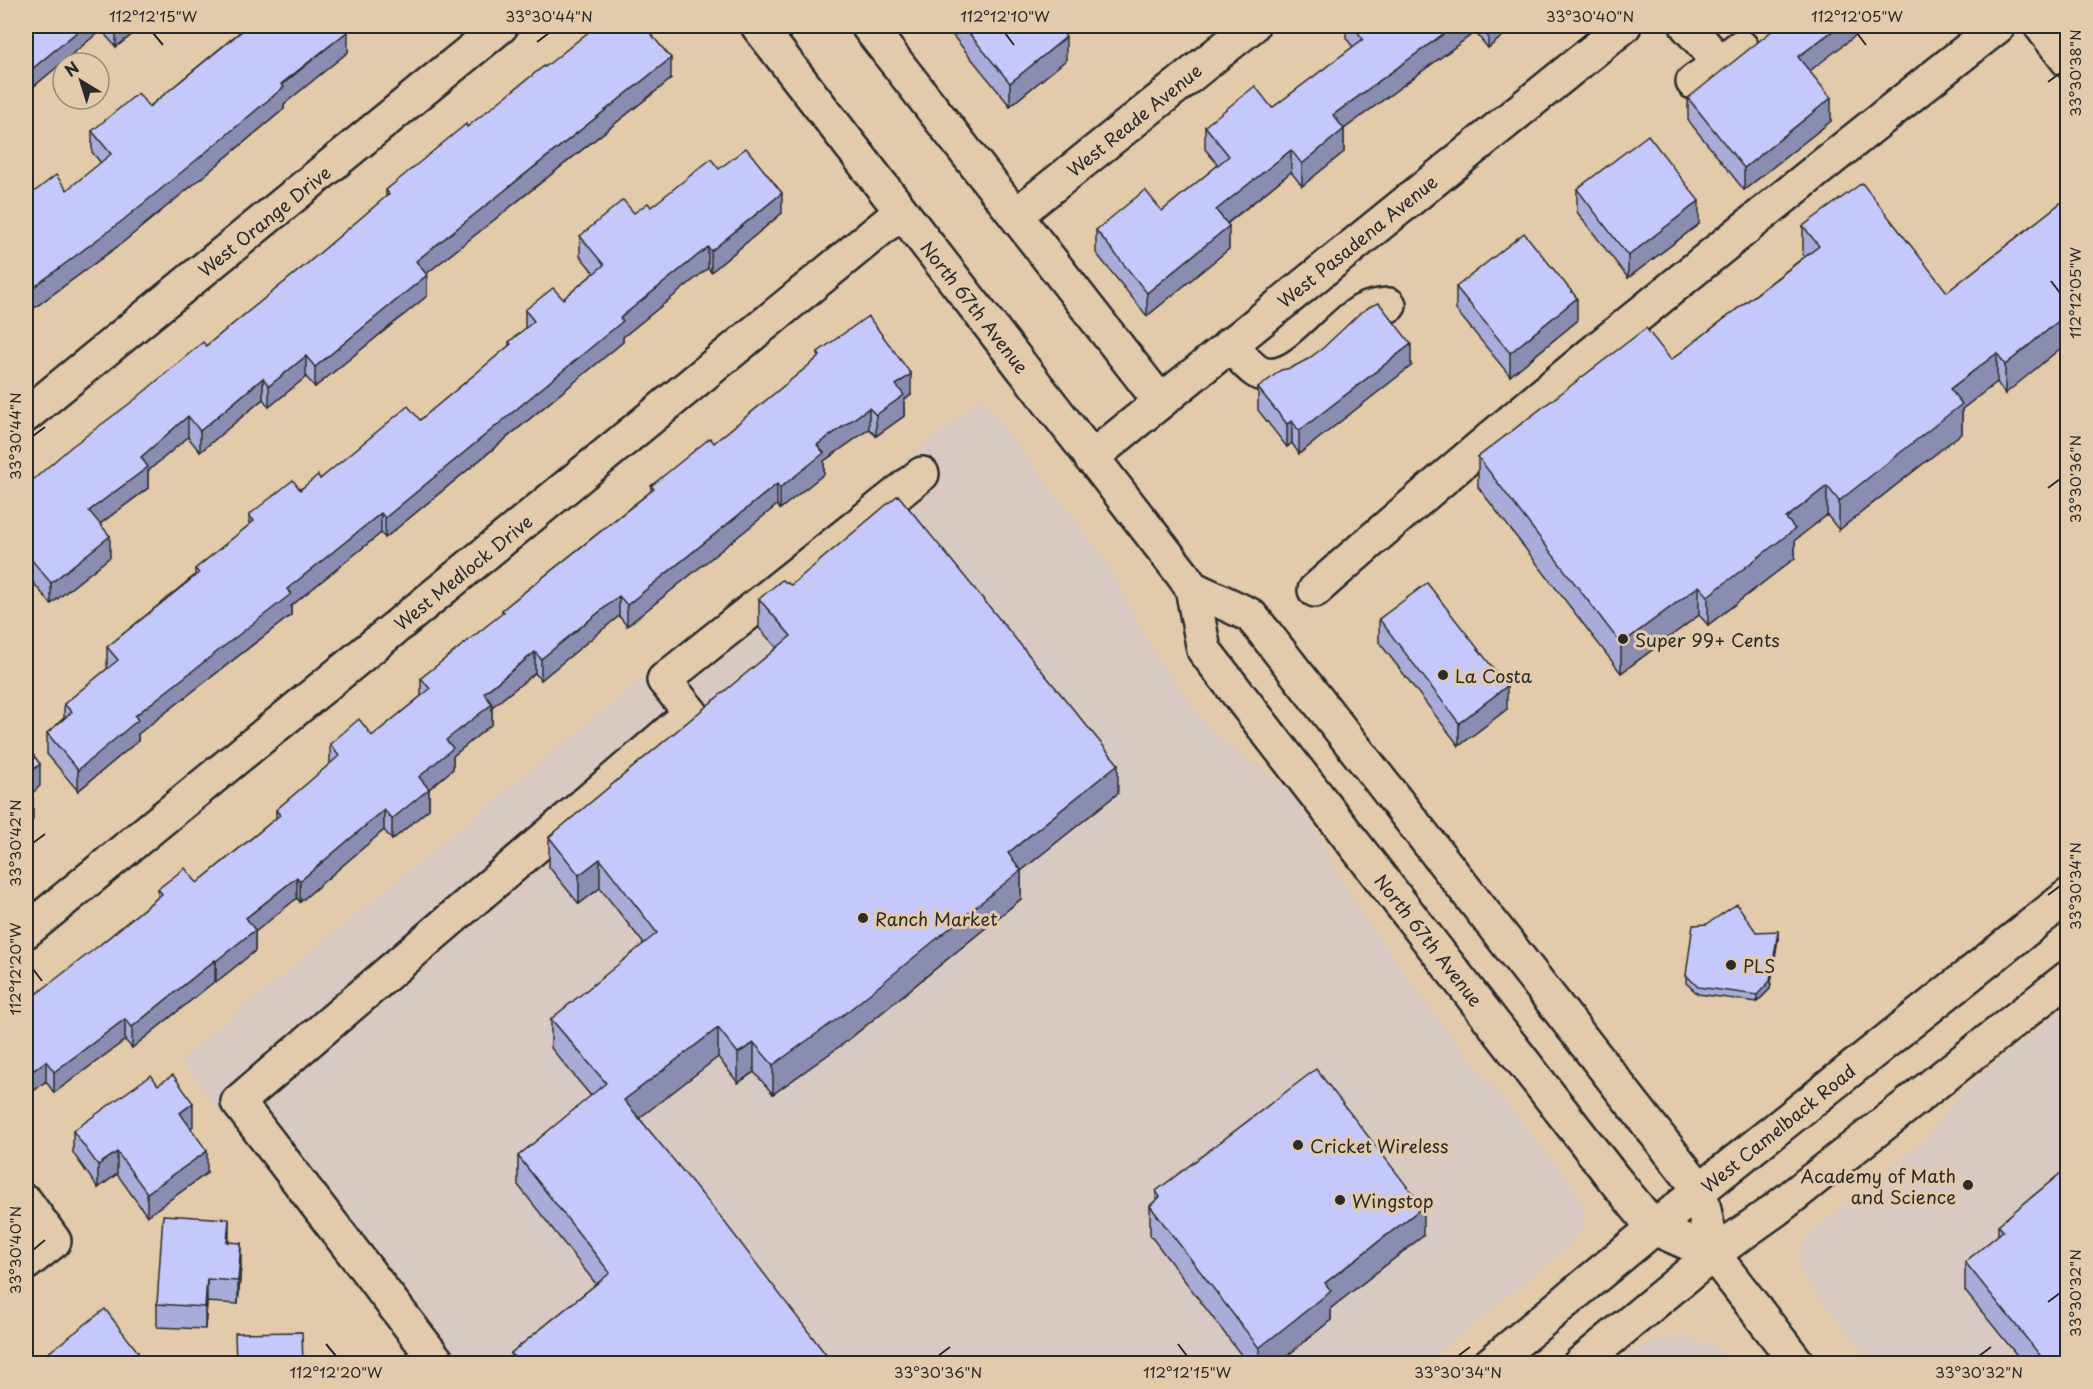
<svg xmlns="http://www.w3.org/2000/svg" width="2093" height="1389" font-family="'Playpen Sans',sans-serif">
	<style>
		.built { fill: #d9c9c3 }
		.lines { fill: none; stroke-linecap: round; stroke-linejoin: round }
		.minor-casing { stroke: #2b2b2b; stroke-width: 38 }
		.major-casing { stroke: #2b2b2b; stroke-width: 38 }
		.minor { stroke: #e2caab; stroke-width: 33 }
		.major { stroke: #e2caab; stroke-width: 33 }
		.wall { fill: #a9acd8; stroke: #2b2b2b; stroke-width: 1.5 }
		.shaded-wall { fill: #8a8cb0; stroke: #2b2b2b; stroke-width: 1.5 }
		.building { fill: #c5c8fb; stroke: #2b2b2b; stroke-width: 1.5 }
		.ticks { fill: none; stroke: #2b2b2b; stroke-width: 2 }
		.poi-dot { fill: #2b2b2b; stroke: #e2caab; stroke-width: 2 }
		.labels { text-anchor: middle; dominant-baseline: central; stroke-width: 6; stroke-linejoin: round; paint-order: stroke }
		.street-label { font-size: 18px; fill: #2b2b2b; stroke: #e2caab }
		.poi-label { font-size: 18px; fill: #2b2b2b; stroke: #e2caab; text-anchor: start }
		.neatline { fill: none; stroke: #2b2b2b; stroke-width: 2 }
		.ticks-label { font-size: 15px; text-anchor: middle; fill: #2b2b2b }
	</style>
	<rect width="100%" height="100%" fill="#e2caab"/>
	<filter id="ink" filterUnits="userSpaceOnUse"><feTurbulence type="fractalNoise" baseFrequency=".0167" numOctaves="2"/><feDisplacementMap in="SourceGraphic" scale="12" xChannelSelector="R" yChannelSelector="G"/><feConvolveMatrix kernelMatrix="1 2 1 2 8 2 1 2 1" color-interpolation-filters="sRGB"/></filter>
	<g filter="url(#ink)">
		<g class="built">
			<polygon points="982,398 1102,555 1157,658 1214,733 1296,796 1360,911 1437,1017 1574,1187 1583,1208 1584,1225 1576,1238 1566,1248 1427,1363 415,1363 180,1060"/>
			<polygon points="2067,1006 2067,1363 1871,1363 1805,1279 1800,1268 1800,1255 1803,1244 1811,1232 1927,1138 1967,1085"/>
			<polygon points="1683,1337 1715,1346 1733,1363 1616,1363 1630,1352 1653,1342"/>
		</g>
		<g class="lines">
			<g class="minor-casing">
				<g id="minor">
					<polyline points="868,26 1160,401"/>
					<polyline points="1687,26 1717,59 1725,59 1741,47"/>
					<polyline points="2041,26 2068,61"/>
					<path d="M1693 82C1706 72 1716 71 1709 52"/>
					<polyline points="1016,215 1252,26"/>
					<path d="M1230 344C1238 353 1246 364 1256 371 1289 393 1334 329 1358 314 1368 307 1378 306 1389 305"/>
					<polyline points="26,415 501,26"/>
					<polyline points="1091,458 1624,26"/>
					<path d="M1315 590C1536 395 1767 209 1998 26"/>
					<polyline points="26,931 901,212"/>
					<polyline points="26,1202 54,1241 26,1263"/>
					<polyline points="439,1364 238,1102 691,713 664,680 922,474"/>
				</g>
			</g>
			<g class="major-casing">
				<g id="major">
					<polyline points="758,26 1183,575 1192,588 1204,650 1614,1179 1654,1228 1713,1254 1798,1364"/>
					<polyline points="1192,588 1250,615 1265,633 1700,1190 1713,1254"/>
					<polyline points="1490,1364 1700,1190 2068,896"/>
					<polyline points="1580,1364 1713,1254 1775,1210 2068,978"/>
				</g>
			</g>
			<use href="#minor" class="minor"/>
			<use href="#major" class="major"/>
		</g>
		<g class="wall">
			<polygon points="26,26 143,26 116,47 101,30 26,93"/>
			<polygon points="246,26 343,26 348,52 284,104 284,109 194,184 122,243 26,314 26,189 30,195 67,190 101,163 92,152 92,131 149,107 247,26"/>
			<polygon points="945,26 1057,26 1066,60 1010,106"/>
			<polygon points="1346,26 1515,26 1488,48 1475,32 1344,129 1344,152 1302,186 1291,172 1227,224 1229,249 1147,316 1096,253 1096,230 1162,211 1218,165 1205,149 1205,126 1272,108 1353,47 1346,38"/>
			<polygon points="545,67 671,79 426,274 427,296 315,387 306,377 269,407 263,399 200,452 188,437 148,471 148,488 100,524 110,557 51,604 26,574 26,575 26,486 206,346 308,263 386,197 386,190"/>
			<polygon points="1810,71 1831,121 1744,190 1688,120 1688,98"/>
			<polygon points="719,169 782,213 711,272 708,268 623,337 623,342 385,538 381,533 291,606 291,615 138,734 138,741 78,791 47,754 47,733 64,718 64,704 108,668 107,667 107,647 195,575 195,569 249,525 249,515 320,479 420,420 509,346 509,342 525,329 525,310 563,299 594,273 580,256 580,236 651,207"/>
			<polygon points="1577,189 1699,224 1628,278 1577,212"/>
			<polygon points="2067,198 2005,394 1997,382 1962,409 1962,433 1839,530 1827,515 1795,540 1795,558 1708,625 1699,615 1621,673 1478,487 1478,457 1671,360 1804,257 1803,255 1803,226 1947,292"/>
			<polygon points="1456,287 1577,321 1510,376 1456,310"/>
			<polygon points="818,352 911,395 904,400 904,416 876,436 869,429 824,461 824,474 780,509 777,505 627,626 619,616 541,680 535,673 492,707 492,724 453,756 453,769 429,789 429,809 392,840 384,830 300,902 297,898 255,932 255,951 216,982 215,981 132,1048 125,1040 54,1093 46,1081 26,1097 101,944 158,897 158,889 197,883 276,818 276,810 330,764 330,744 372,736 421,696 421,678 502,614 502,610 651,491 651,486 714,443 818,358"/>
			<polygon points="1411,366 1299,454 1292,443 1287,447 1258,410 1258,388"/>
			<polygon points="759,599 1118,793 1021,871 1021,899 847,1041 773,1094 754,1072 738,1083 718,1057 639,1118 833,1364 511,1364 511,1353 596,1284 518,1185 518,1156 591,1096 551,1048 551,1019 644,944 600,888 579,904 549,867 549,837 777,648 759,628"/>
			<polygon points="1379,619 1507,709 1459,746 1379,642"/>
			<polygon points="1756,932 1778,938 1770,989 1757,1002 1698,994 1686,983 1686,975"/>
			<polygon points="158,1085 193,1126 190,1128 207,1173 147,1216 117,1174 98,1188 73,1153 73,1131"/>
			<polygon points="2067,1168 2067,1364 2024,1364 1965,1291 1965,1262 1998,1235 1998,1225"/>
			<polygon points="1156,1191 1423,1236 1331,1308 1331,1320 1277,1364 1248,1364 1150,1235 1150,1206 1156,1200"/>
			<polygon points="229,1242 241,1265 238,1304 207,1302 205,1329 157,1327 157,1304"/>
		</g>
		<g class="shaded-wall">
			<polygon points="84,26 101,26 101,30 26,93 26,74"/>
			<polygon points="120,26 143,26 116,47 116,29"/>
			<polygon points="1454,26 1475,26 1475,32 1333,137 1333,115"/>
			<polygon points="1488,26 1515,26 1488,48"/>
			<polygon points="1839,26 1868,26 1798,80 1798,57"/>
			<polygon points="348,31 348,52 284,104 284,109 194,184 122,243 26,314 26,293"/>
			<polygon points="1066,37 1066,60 1010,106 1010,83"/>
			<polygon points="671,58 671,79 416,282 416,261"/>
			<polygon points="1831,98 1831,121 1744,190 1744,168"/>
			<polygon points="1344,129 1344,152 1302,186 1302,164"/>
			<polygon points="1291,150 1291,172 1216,232 1216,210"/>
			<polygon points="782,193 782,213 711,272 711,251"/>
			<polygon points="1699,201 1699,224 1628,278 1628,256"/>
			<polygon points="1229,226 1229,249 1147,316 1147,293"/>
			<polygon points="708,247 708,268 623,337 623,342 385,538 385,518 620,318"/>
			<polygon points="427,275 427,296 315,387 315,367"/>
			<polygon points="1577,298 1577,321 1510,376 1510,353"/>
			<polygon points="2067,314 2067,343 2005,394 2005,365"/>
			<polygon points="1411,344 1411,366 1299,454 1299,431"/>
			<polygon points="1997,353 1997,382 1962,409 1962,433 1839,530 1839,501 1950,389"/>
			<polygon points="306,356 306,377 269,407 269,386"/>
			<polygon points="911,374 911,395 904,400 904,416 876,436 876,415 896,385"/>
			<polygon points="263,378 263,399 200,452 200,431"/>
			<polygon points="869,408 869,429 824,461 824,474 780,509 780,488 817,445"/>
			<polygon points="188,416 188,437 148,471 148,488 89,532 89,511 141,457"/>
			<polygon points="1292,421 1292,443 1287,447 1287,424"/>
			<polygon points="777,484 777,505 627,626 627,605"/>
			<polygon points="1827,486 1827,515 1795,540 1795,558 1708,625 1708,596 1786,518"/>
			<polygon points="381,513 381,533 291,606 291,615 138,734 138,741 78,791 78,770 135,716 287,589"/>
			<polygon points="110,536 110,557 51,604 51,583"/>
			<polygon points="1699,586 1699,615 1621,673 1621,644"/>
			<polygon points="619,596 619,616 541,680 541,659"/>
			<polygon points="535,652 535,673 492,707 492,724 453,756 453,769 429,789 429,809 392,840 392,819 419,777 446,740 484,693"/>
			<polygon points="1507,686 1507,709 1459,746 1459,723"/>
			<polygon points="40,764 40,786 26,799 26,776"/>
			<polygon points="1118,764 1118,793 1021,871 1021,899 847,1041 773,1094 773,1065 1008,853"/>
			<polygon points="33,798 33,820 26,827 26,804"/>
			<polygon points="384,810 384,830 300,902 300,881"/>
			<polygon points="600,859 600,888 579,904 579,875"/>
			<polygon points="297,877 297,898 255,932 255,951 216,982 216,961 246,918"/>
			<polygon points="1778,931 1778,938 1770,989 1757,1002 1757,995"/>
			<polygon points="215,960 215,981 132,1048 132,1027"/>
			<polygon points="125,1019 125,1040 54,1093 54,1072"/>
			<polygon points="718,1028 718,1057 624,1130 624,1100"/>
			<polygon points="754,1043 754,1072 738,1083 738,1053"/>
			<polygon points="46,1061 46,1081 26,1097 26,1076"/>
			<polygon points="193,1103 193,1126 180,1136 180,1113"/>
			<polygon points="207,1151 207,1173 147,1216 147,1193"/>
			<polygon points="117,1152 117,1174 98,1188 98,1165"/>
			<polygon points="1423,1207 1423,1236 1331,1308 1331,1320 1277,1364 1259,1364 1259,1348 1325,1283"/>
			<polygon points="229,1219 229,1241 227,1265 227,1242"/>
			<polygon points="241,1243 241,1265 238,1304 238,1281"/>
			<polygon points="207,1279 207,1302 205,1329 205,1307"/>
			<polygon points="138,1352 138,1364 122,1364"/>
		</g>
		<g class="building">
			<polygon points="26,26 84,26 26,74"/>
			<polygon points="248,26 343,26 348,31 281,84 284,87 194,162 122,221 26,293 26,189 30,195 56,175 67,190 111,154 92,131 138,93 149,107"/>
			<polygon points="596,26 644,26 671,58 416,261 427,275 315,367 306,356 269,386 263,378 200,431 188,416 141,457 148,467 89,511 110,536 51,583 26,553 26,554 26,486 71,447 133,401 203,342 206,346 308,263 389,194 386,190 466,124 467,127 544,66 545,67"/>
			<polygon points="963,26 1057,26 1066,37 1010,83"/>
			<polygon points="1353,26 1454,26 1333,115 1344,129 1302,164 1291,150 1216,210 1229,226 1147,293 1096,230 1145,190 1162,211 1229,156 1205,126 1255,86 1272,108 1363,39"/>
			<polygon points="1778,26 1839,26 1798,57 1831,98 1744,168 1688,98"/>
			<polygon points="1648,135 1699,201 1628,256 1577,189"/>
			<polygon points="746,148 782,193 711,251 708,247 620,318 623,321 385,518 381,513 287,589 291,594 135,716 138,720 78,770 47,733 72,712 64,704 118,660 107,647 199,573 195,569 254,521 249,515 293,480 300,490 318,475 320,479 408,406 420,420 511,344 509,342 534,321 525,310 553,288 563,299 604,265 580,236 623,200 634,213 648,203 651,207 711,159 719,169"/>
			<polygon points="1862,183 1947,292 2067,198 2067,314 2005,365 1997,353 1950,389 1962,404 1839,501 1827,486 1786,518 1795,529 1708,596 1699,586 1621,644 1478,457 1646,328 1671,360 1819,246 1803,226"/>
			<polygon points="1524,233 1577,298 1510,353 1456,287"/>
			<polygon points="1379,303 1411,344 1299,431 1292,421 1287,424 1258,388 1281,370 1291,368 1308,359 1323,348 1360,313 1371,306"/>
			<polygon points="868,316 911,374 896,385 904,395 876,415 869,408 817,445 824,453 780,488 777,484 627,605 619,596 541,659 535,652 484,693 492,704 446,740 453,748 419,777 429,789 392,819 384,810 300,881 297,877 246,918 255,930 216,961 215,960 132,1027 125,1019 54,1072 46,1061 26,1076 26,1002 101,944 162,894 158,889 185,868 197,883 280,815 276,810 339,756 330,744 359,719 372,736 430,689 421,678 504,612 502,610 654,489 651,486 710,438 714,443 820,356 818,352"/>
			<polygon points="898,495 1118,764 1008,853 1021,870 847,1012 773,1065 754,1043 738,1053 718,1028 624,1100 720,1216 833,1364 519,1364 511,1353 610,1273 518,1156 606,1083 551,1019 657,933 600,859 579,875 549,837 791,636 759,599 782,580 791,585"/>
			<polygon points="1427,583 1507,686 1459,723 1379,619"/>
			<polygon points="26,745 40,764 26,776"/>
			<polygon points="26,788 33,798 26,804"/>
			<polygon points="1737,904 1756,932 1778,931 1770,981 1757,995 1698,987 1686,975 1693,925 1707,924"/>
			<polygon points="1316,1069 1423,1207 1325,1283 1331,1291 1259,1348 1150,1206 1160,1197 1156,1191"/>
			<polygon points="151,1075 158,1085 173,1075 193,1103 180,1113 207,1151 147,1193 117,1152 98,1165 73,1131"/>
			<polygon points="2067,1168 2067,1364 2047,1364 1965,1262 2003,1231 1998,1225"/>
			<polygon points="163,1215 229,1219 227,1242 241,1243 238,1281 207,1279 205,1307 157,1304"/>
			<polygon points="105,1309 138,1352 122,1364 34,1364"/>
			<polygon points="302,1332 303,1364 236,1364 235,1333"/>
		</g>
	</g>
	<path class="ticks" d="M153 33 163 45M1005 33 1014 45M1857 33 1866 45M537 42 549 33M1578 42 1590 33M2048 82 2060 73M2051 281 2060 293M33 436 45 427M2048 488 2060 479M33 843 45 834M2048 895 2060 886M33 969 42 981M33 1250 45 1240M2048 1302 2060 1293M326 1344 336 1356M1178 1344 1187 1356M938 1356 950 1347M1458 1356 1470 1347M1979 1356 1991 1347"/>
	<g class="poi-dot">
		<circle cx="1623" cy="639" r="6"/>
		<circle cx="1443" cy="675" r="6"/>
		<circle cx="863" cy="918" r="6"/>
		<circle cx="1731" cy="965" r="6"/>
		<circle cx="1298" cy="1145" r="6"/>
		<circle cx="1968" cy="1185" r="6"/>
		<circle cx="1340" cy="1200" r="6"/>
	</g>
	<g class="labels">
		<g class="street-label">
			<text transform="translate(1134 120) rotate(-39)">West Reade Avenue</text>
			<text transform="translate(264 221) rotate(-39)">West Orange Drive</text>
			<text transform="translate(1357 241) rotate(-39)">West Pasadena Avenue</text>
			<text transform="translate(975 307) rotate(52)">North 67th Avenue</text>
			<text transform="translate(463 572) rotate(-39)">West Medlock Drive</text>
			<text transform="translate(1429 940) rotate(52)">North 67th Avenue</text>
			<text transform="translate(1778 1128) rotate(-39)">West Camelback Road</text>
		</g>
		<g class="poi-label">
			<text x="1635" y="639">Super 99+ Cents</text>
			<text x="1455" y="675">La Costa</text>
			<text x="875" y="918">Ranch Market</text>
			<text x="1743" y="965">PLS</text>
			<text x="1310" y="1145">Cricket Wireless</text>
			<text x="1956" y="1175" text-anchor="end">Academy of Math<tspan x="1956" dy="21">and Science</tspan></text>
			<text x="1352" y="1200">Wingstop</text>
		</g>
	</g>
	<rect width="2093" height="1389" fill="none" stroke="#e2caab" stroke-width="66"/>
	<g transform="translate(81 81) rotate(322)"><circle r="28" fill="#e2caab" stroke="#998a78" stroke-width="1.5"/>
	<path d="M0-4.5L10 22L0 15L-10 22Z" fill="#2b2b2b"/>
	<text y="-9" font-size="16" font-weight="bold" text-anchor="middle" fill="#2b2b2b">N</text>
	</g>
	<rect x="33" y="33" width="2027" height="1323" class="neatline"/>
	<g class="ticks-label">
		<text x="153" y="22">112°12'15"W</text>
		<text x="549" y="22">33°30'44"N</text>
		<text x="1005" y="22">112°12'10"W</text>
		<text x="1590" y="22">33°30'40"N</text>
		<text x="1857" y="22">112°12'05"W</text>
		<text transform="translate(2076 73) rotate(-90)" y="5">33°30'38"N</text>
		<text transform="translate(2076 293) rotate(-90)" y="5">112°12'05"W</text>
		<text transform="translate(16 436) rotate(-90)" y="5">33°30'44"N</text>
		<text transform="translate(2076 479) rotate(-90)" y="5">33°30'36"N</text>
		<text transform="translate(16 843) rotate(-90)" y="5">33°30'42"N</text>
		<text transform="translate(2076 886) rotate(-90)" y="5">33°30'34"N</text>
		<text transform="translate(16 969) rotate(-90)" y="5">112°12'20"W</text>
		<text transform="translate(16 1250) rotate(-90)" y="5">33°30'40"N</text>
		<text transform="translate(2076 1293) rotate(-90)" y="5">33°30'32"N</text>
		<text x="336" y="1378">112°12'20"W</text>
		<text x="938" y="1378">33°30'36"N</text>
		<text x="1187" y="1378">112°12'15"W</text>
		<text x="1458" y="1378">33°30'34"N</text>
		<text x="1979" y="1378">33°30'32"N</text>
	</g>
</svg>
